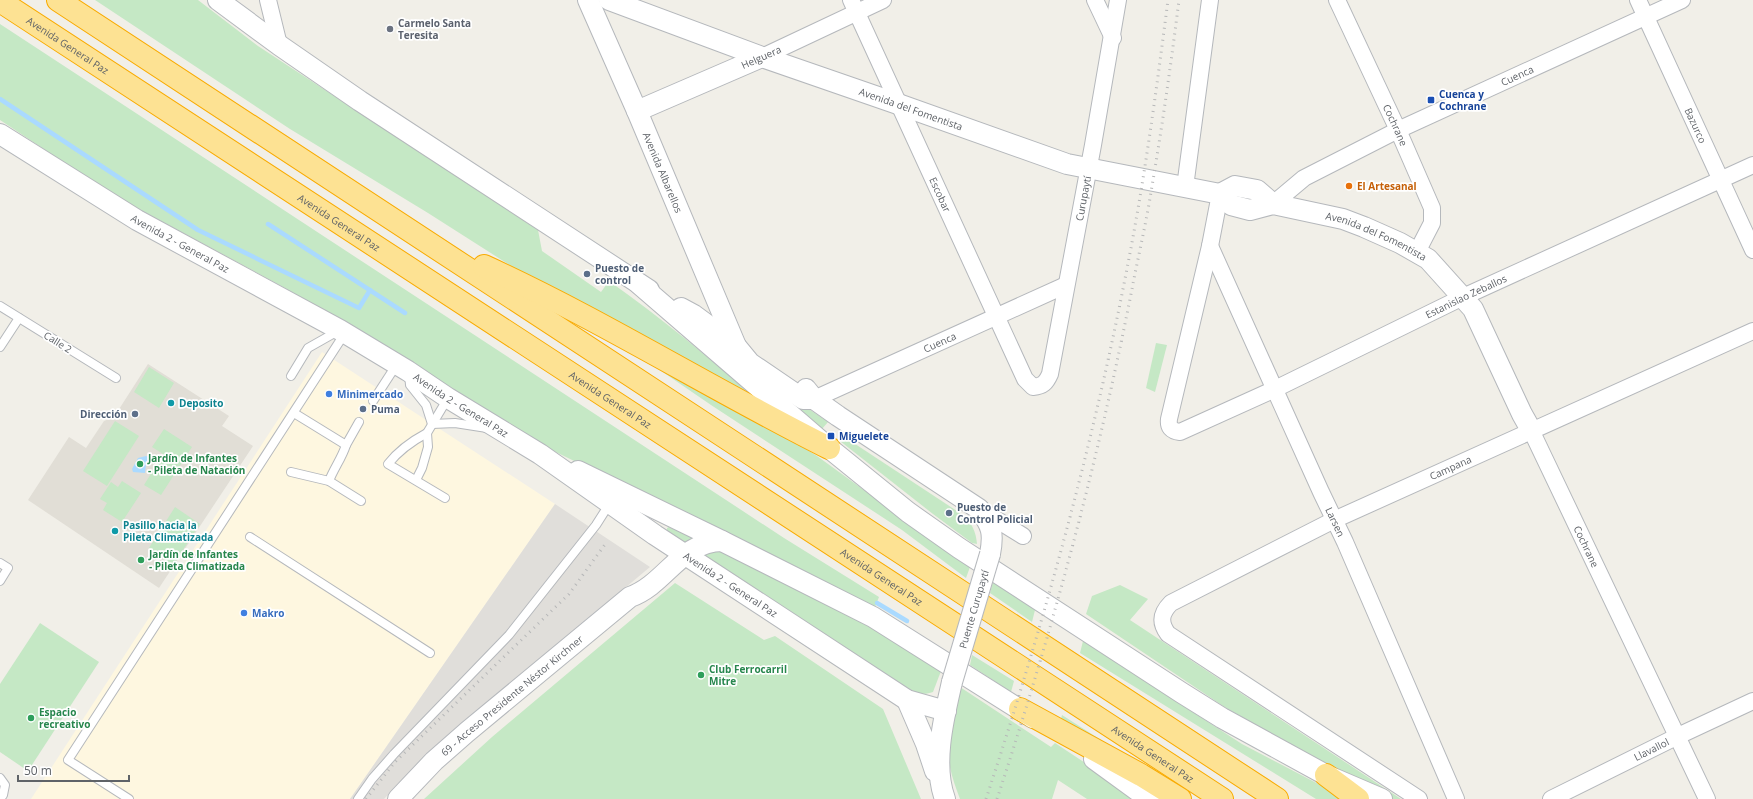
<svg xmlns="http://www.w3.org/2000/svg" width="1753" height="799" font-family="'Open Sans',sans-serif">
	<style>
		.commercial { fill: #fef7e0 }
		.industrial { fill: #e0deda }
		.education { fill: #e1ded6 }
		.green { fill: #c5e8c5 }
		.water { fill: #aadaff }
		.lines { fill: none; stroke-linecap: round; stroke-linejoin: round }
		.stream { stroke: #aadaff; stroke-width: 4.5 }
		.service-casing { stroke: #b5b8bc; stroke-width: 10 }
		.minor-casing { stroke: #b5b8bc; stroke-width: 18 }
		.tertiary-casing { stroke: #b5b8bc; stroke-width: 22 }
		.motorway-casing { stroke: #f9ab00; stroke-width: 24 }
		.service { stroke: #fff; stroke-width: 8 }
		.minor { stroke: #fff; stroke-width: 16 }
		.tertiary { stroke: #fff; stroke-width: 20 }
		.motorway { stroke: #fde293; stroke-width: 22 }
		.rail { stroke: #b6b7b8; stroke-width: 3; stroke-dasharray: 1 5; stroke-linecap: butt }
		.tertiary-bridge-casing { stroke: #b5b8bc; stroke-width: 22; stroke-linecap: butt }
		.tertiary-bridge { stroke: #fff; stroke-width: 20 }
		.worship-dot { fill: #6b7280; stroke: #fff; stroke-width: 1.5 }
		.transit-dot { fill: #1a4fb4; stroke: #fff; stroke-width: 1.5 }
		.food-dot { fill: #e8710a; stroke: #fff; stroke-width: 1.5 }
		.service-dot { fill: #5c6f8a; stroke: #fff; stroke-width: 1.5 }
		.shop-dot { fill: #3f7fe0; stroke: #fff; stroke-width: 1.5 }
		.culture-dot { fill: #0f9aa8; stroke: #fff; stroke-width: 1.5 }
		.leisure-dot { fill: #2e9e5b; stroke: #fff; stroke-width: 1.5 }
		.labels { text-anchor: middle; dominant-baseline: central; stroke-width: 3.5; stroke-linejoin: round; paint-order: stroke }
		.worship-label { font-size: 10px; font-weight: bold; fill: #5b616d; stroke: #fff; text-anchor: start }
		.street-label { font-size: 10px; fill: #5f6368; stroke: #fff }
		.transit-label { font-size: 10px; font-weight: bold; fill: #164399; stroke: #fff; text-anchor: start }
		.food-label { font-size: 10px; font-weight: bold; fill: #c56008; stroke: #fff; text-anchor: start }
		.service-label { font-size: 10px; font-weight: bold; fill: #4e5e75; stroke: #fff; text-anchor: start }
		.shop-label { font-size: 10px; font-weight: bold; fill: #366cbe; stroke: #fff; text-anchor: start }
		.culture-label { font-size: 10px; font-weight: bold; fill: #0d838f; stroke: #fff; text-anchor: start }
		.leisure-label { font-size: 10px; font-weight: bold; fill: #27864d; stroke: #fff; text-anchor: start }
	</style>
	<rect width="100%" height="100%" fill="#f1efe8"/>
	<polygon class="commercial" points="322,352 555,504 350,799 31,799"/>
	<polygon class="industrial" points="555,504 650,567 430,751 384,799 350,799"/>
	<polygon class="education" points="148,364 229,416 222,426 253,446 159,588 28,500 69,437 86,448 104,421 114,417"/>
	<g class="green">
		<path d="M95 0H198L258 46 538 230 542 251 601 292 609 281C661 318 711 358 757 401L530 278 428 213 290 129Z"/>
		<polygon points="0,24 784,538 879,597 875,607 533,441 396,354 285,288 113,195 0,120"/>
		<polygon points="1156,343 1167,345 1155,392 1146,388"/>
		<polygon points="635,353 760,420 817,456 970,567 966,578 902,530 711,405"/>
		<polygon points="149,367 174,383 159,408 134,392"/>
		<polygon points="760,376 828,422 822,429"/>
		<polygon points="115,421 139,436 107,486 83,471"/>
		<polygon points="164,429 192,447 161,495 144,485 163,454 152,447"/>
		<path d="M843 436 963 515C972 523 976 532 977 544L972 543 933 514 840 441Z"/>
		<polygon points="122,481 141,493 122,522 103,510 107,503 100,499 111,482 118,487"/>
		<polygon points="175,507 200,524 173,565 149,548"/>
		<polygon points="669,527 697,540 689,545 667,531 667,528"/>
		<path d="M715 549 862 621 941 671 933 692C924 695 920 694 911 690L701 553Z"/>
		<polygon points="993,582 1035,610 1032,622 990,593"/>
		<polygon points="675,583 764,640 775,636 883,709 921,799 424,799 492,737"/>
		<polygon points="1120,585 1148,599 1130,620 1401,799 1393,799 1383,795 1270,733 1223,706 1086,614 1092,596"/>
		<polygon points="40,623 99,662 28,771 0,752 0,684"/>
		<polygon points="1083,641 1242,744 1347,799 1316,799 1080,653"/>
		<polygon points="972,655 1014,681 1011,692 970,665"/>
		<path d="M960 687 1051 747 1055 743 1108 778 1137 799H1087L1058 780 1052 799H960C956 788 952 778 950 767 946 741 955 712 960 687Z"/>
		<polygon points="1062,715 1193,799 1155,776 1059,726"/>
	</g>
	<polygon class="water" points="146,456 151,458 151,461 146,465 145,473 133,472 132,469 138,458"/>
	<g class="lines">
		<g class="stream">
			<polyline points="0,99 198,230 359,308 370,290"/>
			<polyline points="268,224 405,313"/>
			<polyline points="877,603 907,621"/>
		</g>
		<g class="service-casing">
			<g id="service">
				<polyline points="0,306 116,378"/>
				<polyline points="0,347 19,318"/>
				<polyline points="409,374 410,385 426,405 432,424"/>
				<polyline points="291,376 308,348 338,331"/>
				<polyline points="373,401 397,364"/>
				<polyline points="294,413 346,445 359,422"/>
				<polyline points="432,424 455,423 487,428"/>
				<path d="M427 433C412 441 399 450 388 464L445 498"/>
				<polyline points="291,472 329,481 361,501"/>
				<polyline points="416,480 422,468 428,447 427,433 448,398"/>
				<path d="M329 481C334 468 342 458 346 445"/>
				<polyline points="250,537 430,653"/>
				<polyline points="0,563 8,568 0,581"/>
				<polyline points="0,778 5,785 3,795 0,799"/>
				<polyline points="129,799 68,760 345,333"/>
				<polyline points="358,799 372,779 394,754 509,635 596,525 610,503"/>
			</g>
		</g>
		<g class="minor-casing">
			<g id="minor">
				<polyline points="268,0 279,45"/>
				<path id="s1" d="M851 0 1025 379 1033 387C1043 386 1046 383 1050 374L1093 145 1118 0"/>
				<polyline points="1095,0 1113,38"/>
				<path id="s2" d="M1337 0 1398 130 1432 208V223L1417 252"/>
				<path id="s3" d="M1638 0 1753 250"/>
				<polyline points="762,57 883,0"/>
				<polyline points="1185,187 1210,0"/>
				<path id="s4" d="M1220 194 1210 246 1169 419C1168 427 1171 431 1180 432L1275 389 1463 297 1753 165"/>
				<path id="s5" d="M1273 204 1304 178 1398 130 1682 0"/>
				<path id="s6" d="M1210 246 1321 492 1345 542 1456 799"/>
				<path id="s7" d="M814 399 1066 285"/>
				<path id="s8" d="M1531 430 1707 799"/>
				<polyline points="981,510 1023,536"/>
				<path id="s9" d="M1419 799 1168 634C1159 622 1161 613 1171 603L1334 520 1753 331"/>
				<path id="s10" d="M1551 799 1678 736 1753 701"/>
			</g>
		</g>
		<g class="tertiary-casing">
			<g id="tertiary">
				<polyline points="218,0 279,45 360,101 649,290"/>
				<path id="s11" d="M588 0 637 111 736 346"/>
				<path id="s12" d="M609 0 762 57 898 104 1067 164 1220 194 1231 205 1250 210 1273 204 1343 219 1364 227 1400 243 1428 259 1473 309 1522 414 1531 430"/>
				<polyline points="637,111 762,57"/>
				<path id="s13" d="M0 134 137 220 340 330 408 371 448 398 540 454 655 535 907 700 946 711"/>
				<polyline points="1220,194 1235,186 1257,190 1273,204"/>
				<polyline points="639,284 829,448 908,512 959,548 1182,693 1222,718 1326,775 1382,799"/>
				<polyline points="681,308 694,315 736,346 750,363 803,399 814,399"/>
				<path d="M806 389 814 399 838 416 979 509C992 526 994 533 990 554"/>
				<polyline points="578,471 722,541 873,617 1033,718"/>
				<polyline points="907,700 926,744 935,771"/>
				<polyline points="1094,759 1149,799"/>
				<path id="s14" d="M398 799 434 761 467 732 630 597C666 584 680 542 722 541"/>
				<path d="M945 799C932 764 944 717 952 682"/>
			</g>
		</g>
		<g class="motorway-casing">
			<g id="motorway">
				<polyline points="58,0 1277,799"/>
				<path id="s15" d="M0 1 1222 799"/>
				<path d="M484 266C602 320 713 390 829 448"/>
				<polyline points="1020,709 1141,775 1180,799"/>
				<polyline points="1326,775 1358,799"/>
			</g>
		</g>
		<use href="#service" class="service"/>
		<use href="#minor" class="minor"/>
		<use href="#tertiary" class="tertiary"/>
		<use href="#motorway" class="motorway"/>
		<g class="rail">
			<polyline points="366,799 395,762 569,594 606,543"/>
			<path d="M986 799C1045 620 1095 438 1130 253 1146 169 1157 85 1168 0"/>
			<path d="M997 799C1052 632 1098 462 1132 289 1138 257 1146 224 1151 192 1162 128 1171 64 1179 0"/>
		</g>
		<g class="tertiary-bridge-casing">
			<g id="tertiary-bridge">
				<path id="s16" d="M952 682 990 554"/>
			</g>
		</g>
		<use href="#tertiary-bridge" class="tertiary-bridge"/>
	</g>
	<circle class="worship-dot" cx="390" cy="29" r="4"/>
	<g class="transit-dot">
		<rect x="1427" y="96" width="8" height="8" rx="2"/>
		<rect x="827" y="432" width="8" height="8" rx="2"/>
	</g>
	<circle class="food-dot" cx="1349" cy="186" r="4"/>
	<g class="service-dot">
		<circle cx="587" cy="274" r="4"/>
		<circle cx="363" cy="409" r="4"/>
		<circle cx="135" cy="414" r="4"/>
		<circle cx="949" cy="513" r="4"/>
	</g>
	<g class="shop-dot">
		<circle cx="329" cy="394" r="4"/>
		<circle cx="244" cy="613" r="4"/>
	</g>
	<g class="culture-dot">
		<circle cx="171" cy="403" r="4"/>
		<circle cx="115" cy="531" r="4"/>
	</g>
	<g class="leisure-dot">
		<circle cx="140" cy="464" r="4"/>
		<circle cx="141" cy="560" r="4"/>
		<circle cx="701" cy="675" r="4"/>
		<circle cx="31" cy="718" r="4"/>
	</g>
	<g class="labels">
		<g class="worship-label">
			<text x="398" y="23">Carmelo Santa<tspan x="398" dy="12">Teresita</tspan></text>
		</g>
		<g class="street-label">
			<text stroke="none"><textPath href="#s15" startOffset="81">Avenida General Paz</textPath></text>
			<text transform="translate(761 57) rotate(-24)">Helguera</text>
			<text stroke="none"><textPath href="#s5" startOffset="277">Cuenca</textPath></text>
			<text stroke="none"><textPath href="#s12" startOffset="321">Avenida del Fomentista</textPath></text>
			<text stroke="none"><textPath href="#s2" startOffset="138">Cochrane</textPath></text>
			<text stroke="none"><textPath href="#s3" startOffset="138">Bazurco</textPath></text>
			<text stroke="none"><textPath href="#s11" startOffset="188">Avenida Albarellos</textPath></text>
			<text stroke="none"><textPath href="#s1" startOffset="214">Escobar</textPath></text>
			<text stroke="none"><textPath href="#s1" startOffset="630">Curupaytí</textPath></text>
			<text stroke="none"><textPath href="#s15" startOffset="405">Avenida General Paz</textPath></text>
			<text stroke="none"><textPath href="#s12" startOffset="810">Avenida del Fomentista</textPath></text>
			<text stroke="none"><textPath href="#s13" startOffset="211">Avenida 2 - General Paz</textPath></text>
			<text stroke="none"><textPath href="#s4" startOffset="567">Estanislao Zeballos</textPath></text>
			<text transform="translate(58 342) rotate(32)">Calle 2</text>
			<text stroke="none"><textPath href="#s7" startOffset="138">Cuenca</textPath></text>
			<text stroke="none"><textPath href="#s15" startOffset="729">Avenida General Paz</textPath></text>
			<text stroke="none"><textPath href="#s13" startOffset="535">Avenida 2 - General Paz</textPath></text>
			<text stroke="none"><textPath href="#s9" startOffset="646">Campana</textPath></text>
			<text stroke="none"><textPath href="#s6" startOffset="303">Larsen</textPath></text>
			<text stroke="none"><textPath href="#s8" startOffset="129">Cochrane</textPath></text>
			<text stroke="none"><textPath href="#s15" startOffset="1053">Avenida General Paz</textPath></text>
			<text stroke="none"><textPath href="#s13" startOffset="859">Avenida 2 - General Paz</textPath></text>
			<text stroke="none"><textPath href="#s16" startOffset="76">Puente Curupaytí</textPath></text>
			<text stroke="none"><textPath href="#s14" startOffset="154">69 - Acceso Presidente Néstor Kirchner</textPath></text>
			<text stroke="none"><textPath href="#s10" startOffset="112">Llavallol</textPath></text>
			<text stroke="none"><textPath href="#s15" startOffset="1377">Avenida General Paz</textPath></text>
		</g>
		<g class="transit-label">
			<text x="1439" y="94">Cuenca y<tspan x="1439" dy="12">Cochrane</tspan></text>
			<text x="839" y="436">Miguelete</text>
		</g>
		<g class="food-label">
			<text x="1357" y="186">El Artesanal</text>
		</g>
		<g class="service-label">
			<text x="595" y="268">Puesto de<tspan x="595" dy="12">control</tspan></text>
			<text x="371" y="409">Puma</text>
			<text x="127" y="414" text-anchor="end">Dirección</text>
			<text x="957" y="507">Puesto de<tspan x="957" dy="12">Control Policial</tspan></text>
		</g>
		<g class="shop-label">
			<text x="337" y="394">Minimercado</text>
			<text x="252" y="613">Makro</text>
		</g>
		<g class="culture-label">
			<text x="179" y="403">Deposito</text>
			<text x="123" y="525">Pasillo hacia la<tspan x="123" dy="12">Pileta Climatizada</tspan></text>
		</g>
		<g class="leisure-label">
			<text x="148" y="458">Jardín de Infantes<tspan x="148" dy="12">- Pileta de Natación</tspan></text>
			<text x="149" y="554">Jardín de Infantes<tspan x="149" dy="12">- Pileta Climatizada</tspan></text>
			<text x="709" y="669">Club Ferrocarril<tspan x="709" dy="12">Mitre</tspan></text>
			<text x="39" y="712">Espacio<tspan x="39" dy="12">recreativo</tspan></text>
		</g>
	</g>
	<path d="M18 775v6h111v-6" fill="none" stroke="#5f6368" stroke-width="2"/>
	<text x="24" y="775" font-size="12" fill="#5f6368" stroke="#ffffff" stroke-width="3" paint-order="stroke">50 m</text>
</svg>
